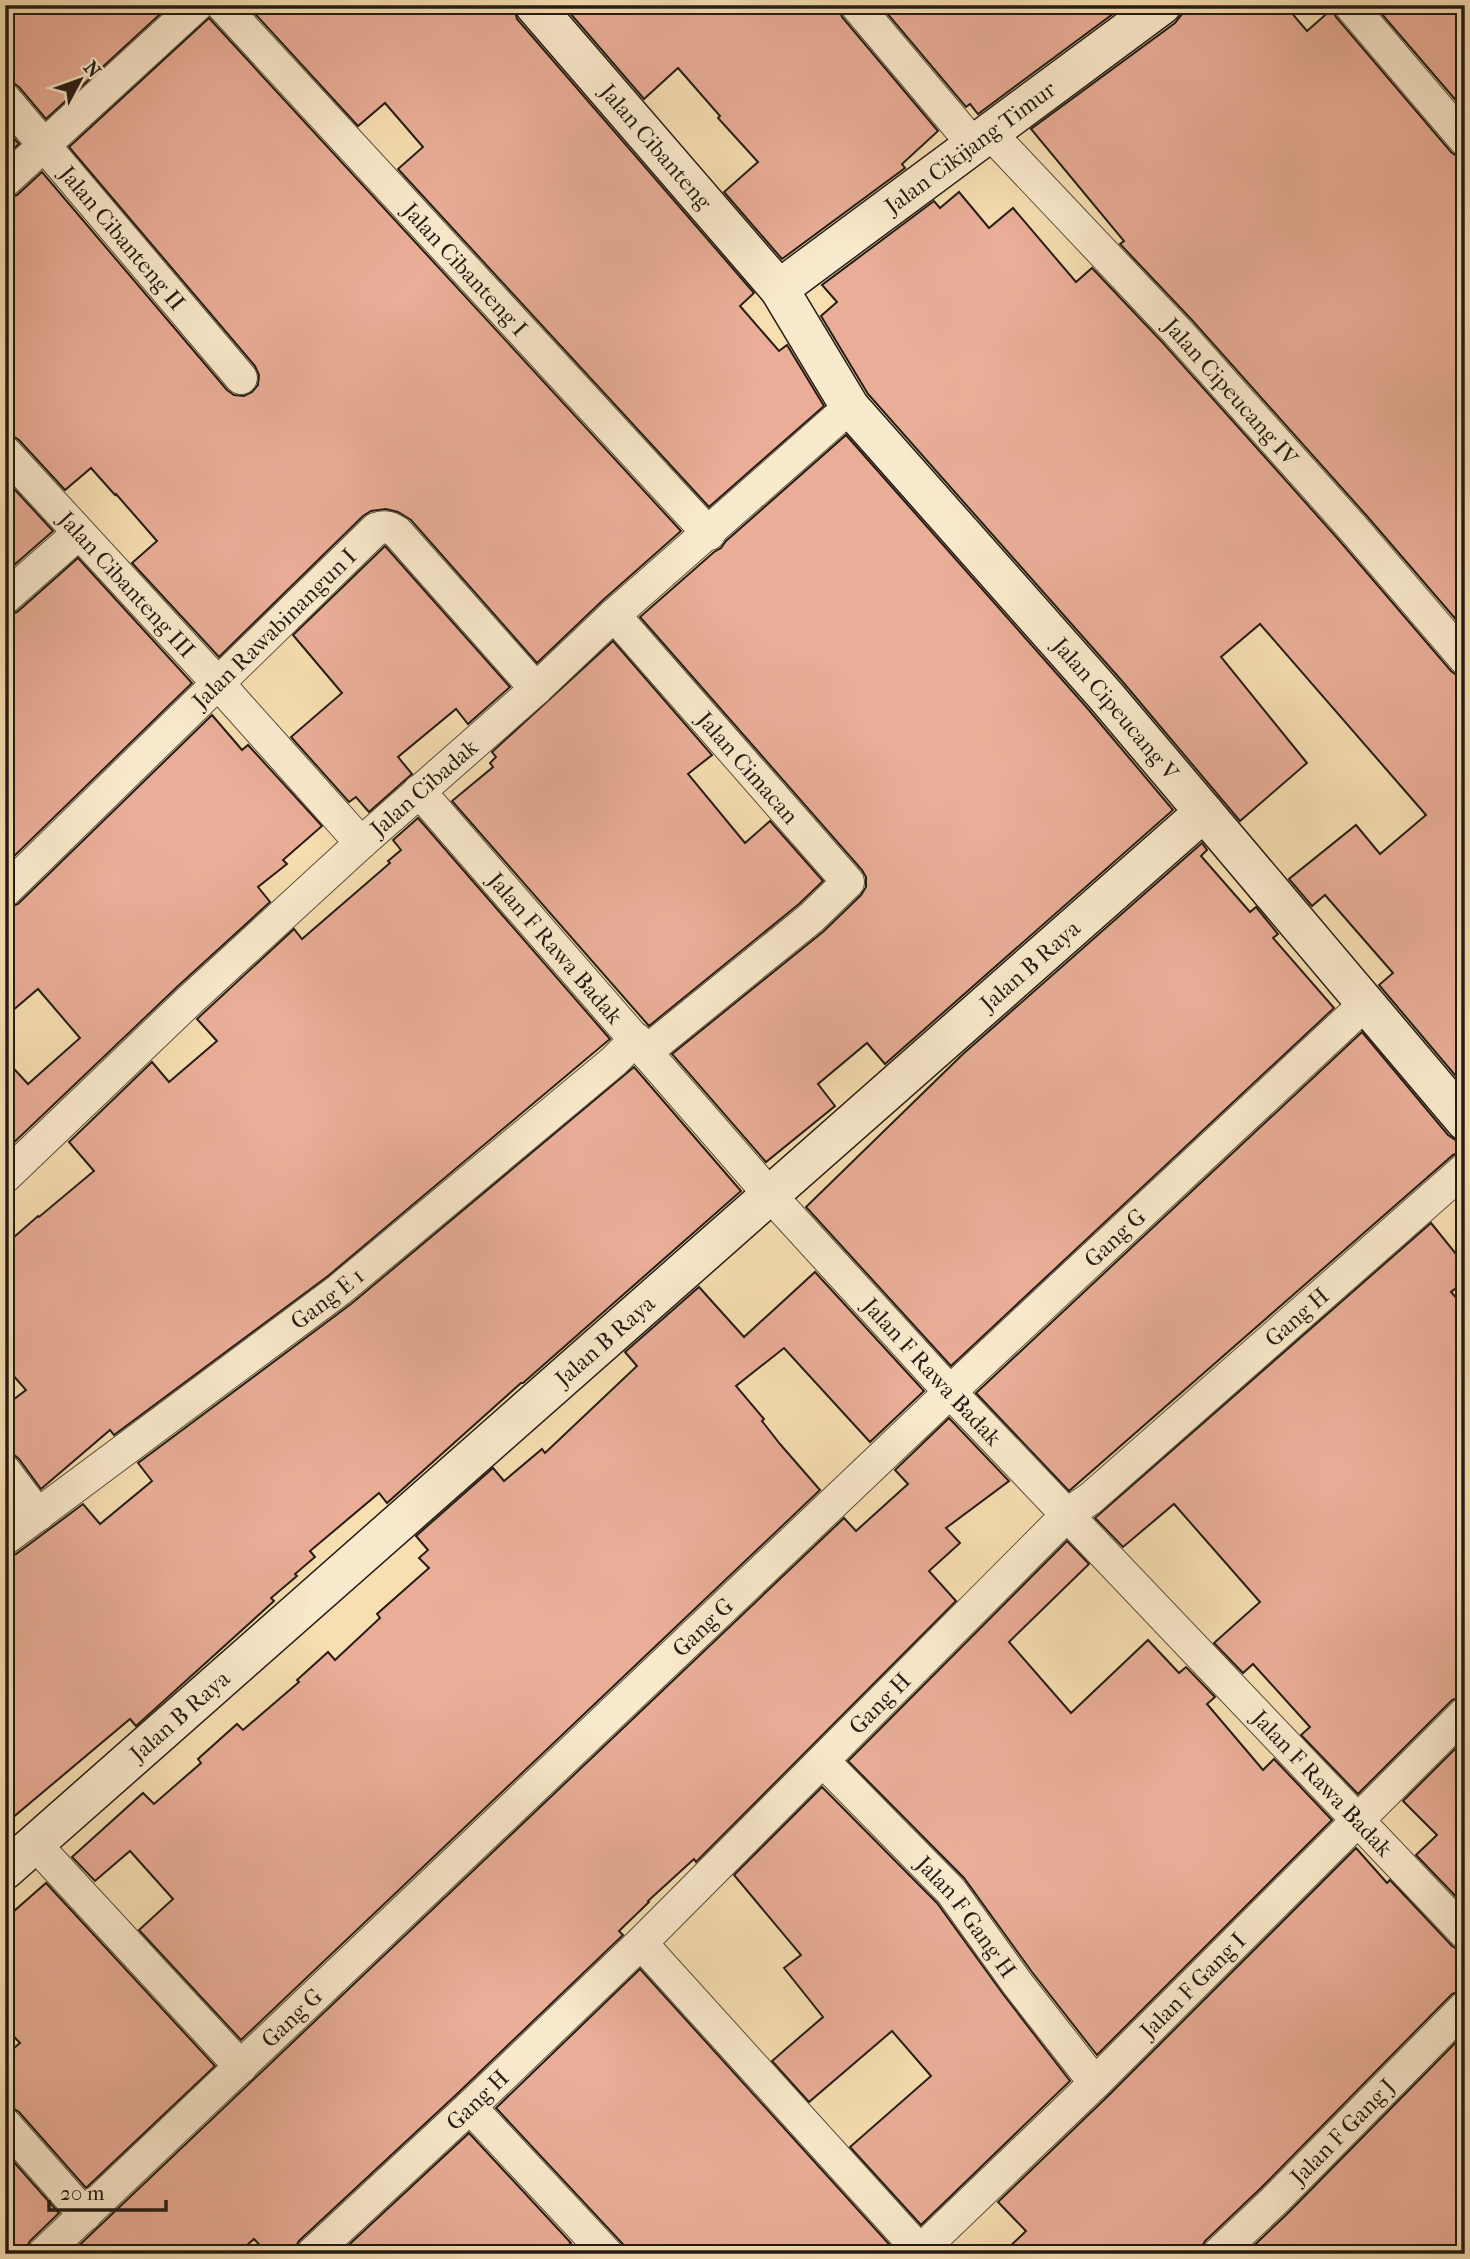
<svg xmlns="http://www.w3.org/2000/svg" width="1470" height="2259" font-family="'IM FELL French Canon',serif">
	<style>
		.building { fill: #eaae98; stroke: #241c14; stroke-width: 2 }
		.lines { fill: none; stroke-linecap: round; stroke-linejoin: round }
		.street-casing { stroke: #594d3c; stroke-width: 34 }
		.secondary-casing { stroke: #241c14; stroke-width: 41 }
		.street { stroke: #faeacd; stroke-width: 32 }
		.secondary { stroke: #faeacd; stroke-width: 38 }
		.labels { text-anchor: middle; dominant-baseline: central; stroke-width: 5; stroke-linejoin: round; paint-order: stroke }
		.street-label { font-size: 23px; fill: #241c14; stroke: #faeacd }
	</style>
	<rect width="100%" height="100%" fill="#f7dfb2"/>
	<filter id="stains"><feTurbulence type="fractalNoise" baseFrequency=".00286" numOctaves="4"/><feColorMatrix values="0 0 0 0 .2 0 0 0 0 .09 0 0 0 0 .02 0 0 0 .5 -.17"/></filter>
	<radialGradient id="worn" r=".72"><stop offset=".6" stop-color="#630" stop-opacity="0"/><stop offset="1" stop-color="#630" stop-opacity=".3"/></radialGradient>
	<g class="building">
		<polygon points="5,5 170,5 46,119 19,87 12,82 5,81"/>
		<polygon points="247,5 513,5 517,19 754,293 740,306 779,351 787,345 824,406 709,507 398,169 423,147 385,103 358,126"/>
		<polygon points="563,5 838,5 842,17 938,131 902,164 905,168 782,259 724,192 758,162 718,118 720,116 678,68 644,99"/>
		<polygon points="880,5 1125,5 978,114 970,104 966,107"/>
		<polygon points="1183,5 1285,5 1307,31 1332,9 1336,17 1451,152 1458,157 1465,158 1465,630 1366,515 1191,319 1120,244 1124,241 1031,129 1175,23 1182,14"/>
		<polygon points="1374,5 1465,5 1465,111"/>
		<polygon points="209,18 681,531 602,601 537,663 411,520 398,512 386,509 371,511 363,516 219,657 132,563 157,541 116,494 115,495 91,468 65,490 19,440 11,435 5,434 5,199 17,195 42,172 227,390 234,395 244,396 252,392 258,385 259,375 255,366 69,147"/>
		<polygon points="5,128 19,144 5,156"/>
		<polygon points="959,192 989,228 1013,208 1076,282 1092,268 1163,343 1338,539 1451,671 1458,676 1465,677 1465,1087 1379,985 1393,973 1325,895 1312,906 1289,879 1356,825 1380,854 1426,815 1260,624 1221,657 1307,763 1240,821 1122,681 868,394 821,316 837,302 822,285 934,201 940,208"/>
		<polygon points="846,435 1088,709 1173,810 885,1064 867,1043 818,1084 835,1106 766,1162 672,1054 824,931 861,895 866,887 866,877 862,870 640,617 714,552 721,548 726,541"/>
		<polygon points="5,479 53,531 5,573"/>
		<polygon points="385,546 510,687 468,724 456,709 398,757 412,774 369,812 356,797 349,802 291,737 342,693 293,635"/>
		<polygon points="78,558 192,683 5,865 5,616 17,612"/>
		<polygon points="613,641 712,755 688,774 745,843 770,821 823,881 799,904 649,1026 452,801 493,767 490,763 496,757 492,752"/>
		<polygon points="212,715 242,750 248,745 322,826 283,860 287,864 258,887 270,902 177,987 5,1151 5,1059 28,1084 80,1038 38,989 5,1017 5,909 18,904"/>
		<polygon points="418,818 610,1039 328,1276 114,1435 110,1430 41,1489 19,1459 13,1454 5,1453 5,1406 26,1390 5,1366 5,1245 38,1216 39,1217 94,1171 69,1142 152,1062 169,1082 217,1041 197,1019 294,929 302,939 390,863 388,861 401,850 393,840"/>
		<polygon points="1202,843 1207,850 1201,856 1250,912 1256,907 1278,934 1273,938 1334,1008 951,1366 806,1207 963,1054"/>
		<polygon points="1362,1032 1448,1135 1457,1141 1465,1142 1465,1151 1453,1155 1069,1491 976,1393"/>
		<polygon points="634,1067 741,1191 523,1383 521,1383 387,1503 379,1493 310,1551 315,1557 295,1574 297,1576 271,1598 274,1601 136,1726 130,1719 5,1824 5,1557 16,1554 83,1504 100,1524 152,1481 138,1463 351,1304"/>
		<polygon points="1431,1223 1465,1265 1465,1281 1451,1292 1465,1308 1465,1695 1452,1700 1358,1794 1301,1735 1310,1727 1253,1664 1243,1673 1214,1643 1260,1602 1174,1504 1123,1547 1095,1518"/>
		<polygon points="815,1272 924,1391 870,1442 784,1348 736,1386 764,1419 762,1421 780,1444 820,1490 241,2040 139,1930 173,1899 130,1851 95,1881 72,1857 143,1793 154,1804 201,1763 198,1759 237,1724 243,1730 299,1682 297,1680 328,1652 335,1660 380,1618 377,1614 429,1568 419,1558 428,1550 416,1536 493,1468 504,1481 542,1449 545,1453 637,1366 625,1352 699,1287 744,1337"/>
		<polygon points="949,1418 1009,1481 946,1528 960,1543 929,1571 956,1601 696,1862 694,1859 648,1901 649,1902 619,1931 623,1935 457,2094 299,2241 295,2248 294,2254 268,2254 254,2239 237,2254 70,2254 844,1518 856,1531 908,1484 895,1470"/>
		<polygon points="1067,1541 1089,1564 1009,1642 1071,1713 1148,1640 1179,1673 1186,1667 1215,1697 1207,1704 1263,1770 1274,1759 1332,1820 1097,2055 1032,1972 964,1878 848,1761"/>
		<polygon points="1465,1739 1465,1906 1416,1855 1437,1835 1403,1801"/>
		<polygon points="822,1787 937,1903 1003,1994 1070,2081 921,2225 850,2147 931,2076 892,2031 809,2102 772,2061 823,2017 784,1968 801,1955 734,1875"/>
		<polygon points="1356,1848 1387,1883 1390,1880 1452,1946 1459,1950 1465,1951 1465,1989 1452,1994 1261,2188 1205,2241 1201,2248 1200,2254 1002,2254 1026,2231 998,2202 1108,2096"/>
		<polygon points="46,1883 215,2066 86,2188 19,2112 11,2107 5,2106 5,2056 20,2043 5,2027 5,1919"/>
		<polygon points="640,1969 898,2254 632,2254 496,2108"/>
		<polygon points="1465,2033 1465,2254 1245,2254 1287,2214"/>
		<polygon points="469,2133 571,2243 559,2254 339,2254"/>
		<polygon points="5,2152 59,2213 30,2241 26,2248 25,2254 5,2254"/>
	</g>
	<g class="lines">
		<g class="street-casing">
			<g id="street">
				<path id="s1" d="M222 5 709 534"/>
				<polyline points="856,5 973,144"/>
				<polyline points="1350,5 1465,140"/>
				<path id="s2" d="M5 99 241 378"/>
				<path id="s3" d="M989 132 1177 331 1352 527 1465 659"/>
				<polyline points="5,181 197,5"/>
				<path id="s4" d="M5 452 225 691 361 843"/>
				<polyline points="5,598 79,533"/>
				<path id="s5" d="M614 615 848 882 811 918 647 1051"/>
				<path id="s6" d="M419 791 770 1195 951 1393 1465 1933"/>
				<path id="s7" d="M5 891 376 529C385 526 389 527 397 532L536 689"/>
				<path id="s8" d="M5 1177 190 1000 361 843 536 689 614 615 850 407"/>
				<polyline points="5,1471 38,1515"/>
				<path id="s9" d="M5 1539 339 1290 614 1061 636 1039"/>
				<path id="s10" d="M823 1761 951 1891 1017 1983 1095 2083"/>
				<polyline points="35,1844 241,2067"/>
				<polyline points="641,1943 920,2251"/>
				<polyline points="470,2107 607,2254"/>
				<polyline points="5,2124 85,2215"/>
				<path id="s11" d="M43 2254 969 1374 1365 1004"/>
				<path id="s12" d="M312 2254 470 2107 641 1943 1068 1514 1091 1498 1465 1169"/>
				<path id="s13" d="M917 2254 1095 2083 1465 1713"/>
				<path id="s14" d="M1218 2254 1274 2201 1465 2007"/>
			</g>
		</g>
		<g class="secondary-casing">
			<g id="secondary">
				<path id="s15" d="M534 5 779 289 850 407 1105 695 1465 1121"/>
				<path id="s16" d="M779 289 1162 5"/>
				<path id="s17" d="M5 1870 1204 812"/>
			</g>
		</g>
		<use href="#street" class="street"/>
		<use href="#secondary" class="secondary"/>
	</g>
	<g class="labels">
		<g class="street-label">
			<text stroke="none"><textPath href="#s15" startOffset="187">Jalan Cibanteng</textPath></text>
			<text stroke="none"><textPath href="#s16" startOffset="238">Jalan Cikijang Timur</textPath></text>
			<text stroke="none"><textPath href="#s2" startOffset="182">Jalan Cibanteng II</textPath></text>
			<text stroke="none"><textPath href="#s1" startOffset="359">Jalan Cibanteng I</textPath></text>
			<text stroke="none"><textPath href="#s3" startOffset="355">Jalan Cipeucang IV</textPath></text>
			<text stroke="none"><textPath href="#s4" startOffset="180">Jalan Cibanteng III</textPath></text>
			<text stroke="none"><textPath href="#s7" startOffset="376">Jalan Rawabinangun I</textPath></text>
			<text stroke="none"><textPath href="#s15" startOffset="915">Jalan Cipeucang V</textPath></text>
			<text stroke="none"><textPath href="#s5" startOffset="203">Jalan Cimacan</textPath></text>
			<text stroke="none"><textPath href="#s8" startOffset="572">Jalan Cibadak</textPath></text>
			<text stroke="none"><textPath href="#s6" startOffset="208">Jalan F Rawa Badak</textPath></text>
			<text stroke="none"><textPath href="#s17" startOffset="1367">Jalan B Raya</textPath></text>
			<text stroke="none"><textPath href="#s11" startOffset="1477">Gang G</textPath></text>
			<text stroke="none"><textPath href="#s9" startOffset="402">Gang E 1</textPath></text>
			<text stroke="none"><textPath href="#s12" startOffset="1360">Gang H</textPath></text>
			<text stroke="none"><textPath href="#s17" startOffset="800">Jalan B Raya</textPath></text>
			<text stroke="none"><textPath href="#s6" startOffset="775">Jalan F Rawa Badak</textPath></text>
			<text stroke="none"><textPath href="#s11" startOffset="910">Gang G</textPath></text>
			<text stroke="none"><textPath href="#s12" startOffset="791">Gang H</textPath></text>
			<text stroke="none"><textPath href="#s17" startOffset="233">Jalan B Raya</textPath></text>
			<text stroke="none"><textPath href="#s6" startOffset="1342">Jalan F Rawa Badak</textPath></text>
			<text stroke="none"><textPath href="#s10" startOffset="212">Jalan F Gang H</textPath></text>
			<text stroke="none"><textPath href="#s13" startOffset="385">Jalan F Gang I</textPath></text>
			<text stroke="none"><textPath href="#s11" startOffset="343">Gang G</textPath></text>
			<text stroke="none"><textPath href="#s12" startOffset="226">Gang H</textPath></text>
			<text stroke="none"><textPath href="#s14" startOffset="175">Jalan F Gang J</textPath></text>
		</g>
	</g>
	<rect width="1470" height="2259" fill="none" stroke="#f7dfb2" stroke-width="28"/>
	<rect x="7" y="7" width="1456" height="2245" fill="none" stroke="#241c14" stroke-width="3.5"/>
	<rect x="14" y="14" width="1442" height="2231" fill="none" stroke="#241c14" stroke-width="2"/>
	<g transform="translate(80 80) rotate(49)" stroke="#faeacd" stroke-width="5" paint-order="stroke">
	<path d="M0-5L12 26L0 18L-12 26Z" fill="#241c14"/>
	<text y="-10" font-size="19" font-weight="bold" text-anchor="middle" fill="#241c14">N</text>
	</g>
	<path d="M49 2200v10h117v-10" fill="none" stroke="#241c14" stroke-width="3.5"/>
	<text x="60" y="2200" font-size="21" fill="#241c14" stroke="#faeacd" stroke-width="5" paint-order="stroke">20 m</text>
	<rect width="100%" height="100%" filter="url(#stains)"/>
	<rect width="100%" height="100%" fill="url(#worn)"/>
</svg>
